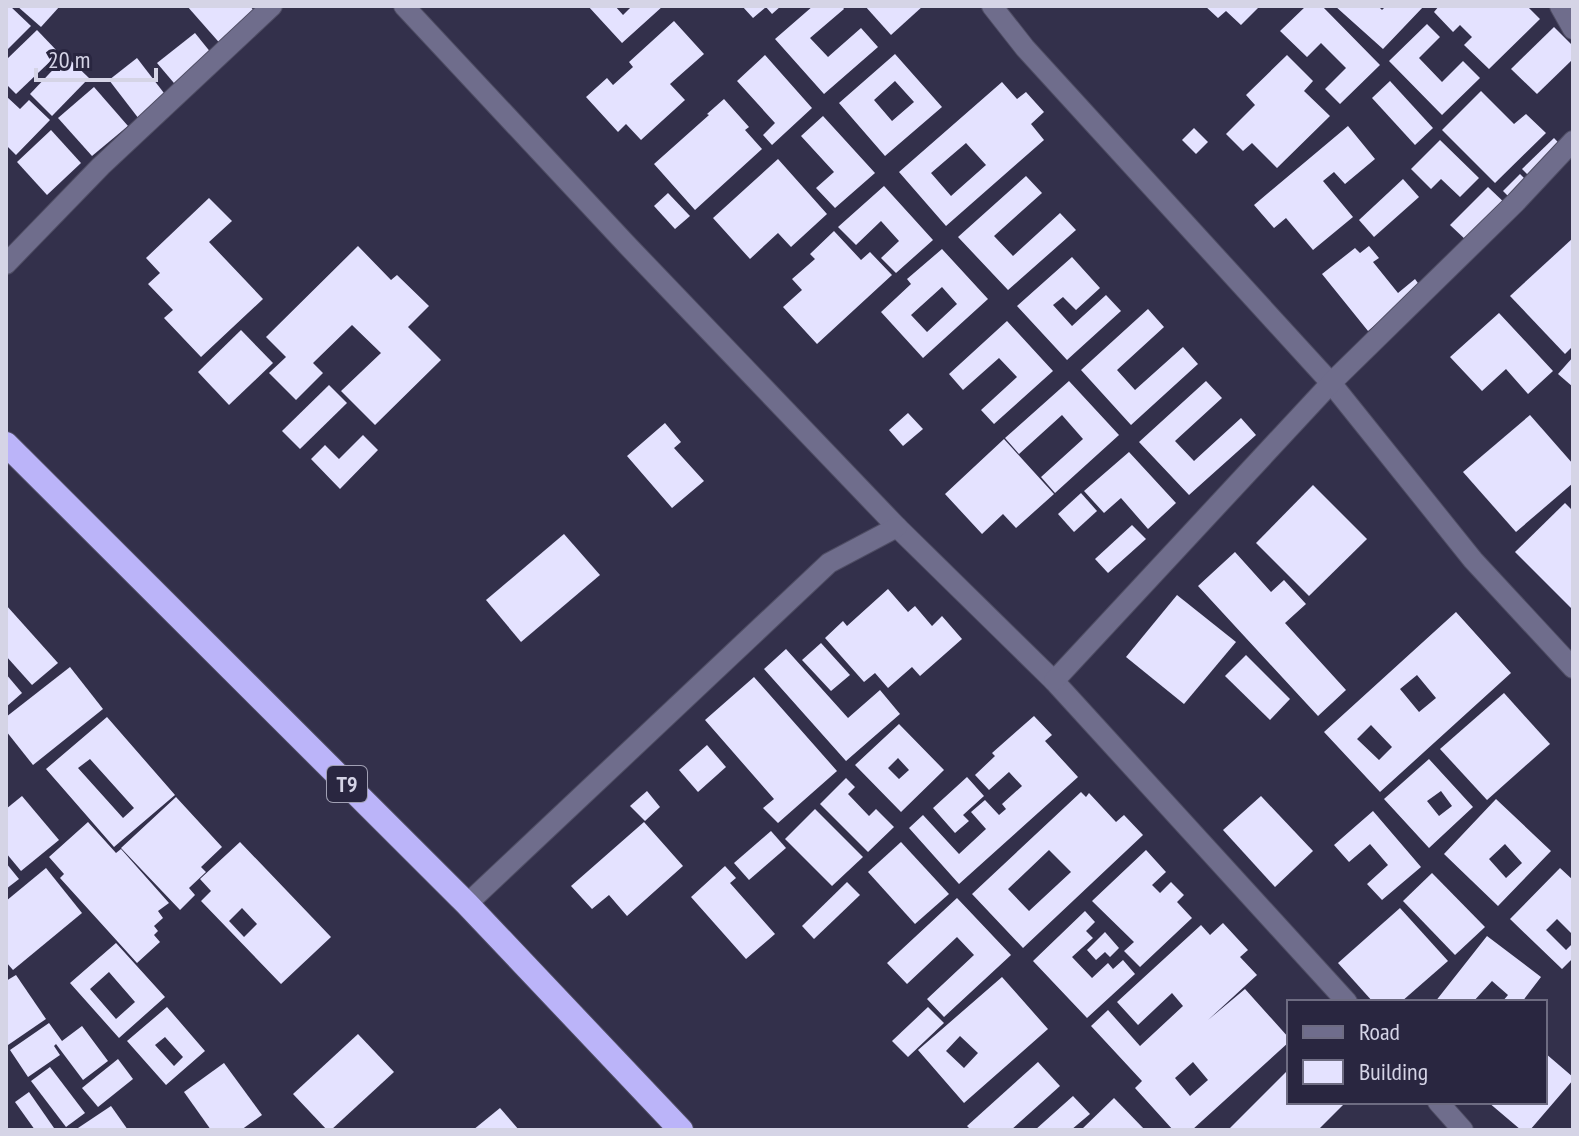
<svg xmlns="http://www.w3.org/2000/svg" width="1579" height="1136" font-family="'PT Sans Narrow',sans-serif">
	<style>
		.building { fill: #e4e2ff; fill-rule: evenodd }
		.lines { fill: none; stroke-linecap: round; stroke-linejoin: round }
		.minor-casing { stroke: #4f4d64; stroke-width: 22 }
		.highway-casing { stroke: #4f4d64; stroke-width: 26 }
		.minor { stroke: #6f6d8c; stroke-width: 20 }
		.highway { stroke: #bbb4f9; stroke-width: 24 }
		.labels { text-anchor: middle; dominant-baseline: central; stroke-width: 8; stroke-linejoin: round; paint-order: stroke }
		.shield { fill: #292640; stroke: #a1a0b4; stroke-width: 2 }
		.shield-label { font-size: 22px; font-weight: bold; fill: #d5d4e6 }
	</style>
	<rect width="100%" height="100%" fill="#33304b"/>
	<g class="building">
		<polygon points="6,6 10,6 31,26 6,51"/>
		<polygon points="17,6 60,6 41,27"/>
		<polygon points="187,6 250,6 260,18 224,48"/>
		<polygon points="588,6 615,6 623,15 632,6 663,6 622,43"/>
		<polygon points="742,6 781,6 772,14 766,7 753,18"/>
		<polygon points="813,6 842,6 844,9 810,38 828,57 861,28 878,47 824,94 775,39"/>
		<polygon points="865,6 923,6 891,35"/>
		<polygon points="1205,6 1260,6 1241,25 1226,11 1218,18"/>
		<polygon points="1306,6 1322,6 1380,65 1340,104 1325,89 1346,68 1321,43 1307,57 1280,31"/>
		<polygon points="1335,6 1378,6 1382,10 1386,6 1424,6 1383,49"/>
		<polygon points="1439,6 1527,6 1540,19 1489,69 1464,45 1472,37 1460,25 1453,32 1434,12"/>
		<polygon points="674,21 704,54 670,84 685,100 641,140 626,124 618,132 586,97 607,78 613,85 633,67 629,62"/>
		<polygon points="1427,24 1440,37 1419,58 1442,82 1463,61 1480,78 1442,115 1389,61"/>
		<polygon points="1554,27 1573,46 1573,59 1537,94 1511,69"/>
		<polygon points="37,30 59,53 16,94 6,84 6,60"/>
		<polygon points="195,33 216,59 179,89 157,63"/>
		<path d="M895 54 942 107 885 156 839 103ZM895 81 914 102 892 121 874 100Z"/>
		<polygon points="765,55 812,108 772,145 763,135 775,123 737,81"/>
		<polygon points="1287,55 1313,81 1304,91 1330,116 1277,168 1252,143 1243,151 1226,134 1255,105 1246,95"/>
		<polygon points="66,56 89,78 52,116 30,94"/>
		<polygon points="137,58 167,97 139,119 109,80"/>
		<polygon points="1390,81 1433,128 1415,145 1372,98"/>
		<path d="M1002 82 1017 99 1026 92 1044 112 1031 124 1044 140 946 226 899 172ZM966 143 986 165 951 196 931 173Z"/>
		<polygon points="94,87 128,126 92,156 58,118"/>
		<polygon points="1481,91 1514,124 1526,114 1546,133 1495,183 1442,130"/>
		<polygon points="6,96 20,109 29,100 50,120 16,155 6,145"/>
		<polygon points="724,99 749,127 745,130 762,149 695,210 654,164 709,115 707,114"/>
		<polygon points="823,116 875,173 835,208 816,188 834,172 801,136"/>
		<polygon points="1348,126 1375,159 1345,184 1334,172 1323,181 1353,217 1313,250 1286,218 1274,228 1254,205"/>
		<polygon points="1194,128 1208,142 1196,154 1182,140"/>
		<polygon points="51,130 81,163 47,195 17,162"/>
		<polygon points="1554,138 1568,153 1537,184 1522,169"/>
		<polygon points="1440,140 1479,178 1460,197 1441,179 1431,189 1411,169"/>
		<polygon points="778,159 827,214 791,247 778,233 750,259 713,218"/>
		<polygon points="1520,174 1533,187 1516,204 1503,191"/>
		<polygon points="1026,176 1042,193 994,236 1013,256 1060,213 1076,230 1008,290 958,237"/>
		<polygon points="1403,179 1419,197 1374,237 1359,220"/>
		<polygon points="884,186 933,240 896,273 881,258 899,241 881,221 856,245 838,227"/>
		<polygon points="1488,187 1509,207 1467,241 1450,225"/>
		<polygon points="668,193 690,216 675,229 654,206"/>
		<polygon points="209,198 232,221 209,242 263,299 201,357 164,318 173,310 148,284 160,273 146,258"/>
		<polygon points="834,231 861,260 870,252 892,275 817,344 783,307 802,290 792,279 815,259 810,254"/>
		<polygon points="1573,238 1573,346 1565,354 1510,296"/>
		<polygon points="358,246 391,280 397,275 429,306 408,327 441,360 375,425 341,391 381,353 352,325 313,363 323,373 296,400 269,373 286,357 266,337"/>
		<polygon points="1369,246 1379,258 1373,262 1398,293 1415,279 1425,293 1406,300 1368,331 1322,274 1355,248 1360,253"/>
		<path d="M942 249 988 299 923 358 881 312 911 284 907 279ZM942 287 957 304 927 332 911 315Z"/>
		<polygon points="1072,257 1100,288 1076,310 1063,297 1053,305 1072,326 1106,295 1121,311 1067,360 1017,306"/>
		<polygon points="1148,309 1164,327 1117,370 1135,390 1183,347 1198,364 1131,425 1081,370"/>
		<polygon points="1499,313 1553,371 1528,394 1506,369 1482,391 1450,357"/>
		<polygon points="1007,321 1053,371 994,424 981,410 1017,377 999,358 963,390 949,374"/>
		<polygon points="241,330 273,363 229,405 198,372"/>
		<polygon points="1573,357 1573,387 1558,374"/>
		<polygon points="1069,381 1119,435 1055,493 1041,477 1083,439 1062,415 1019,454 1005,438"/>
		<polygon points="1206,381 1222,398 1175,441 1194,461 1241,418 1256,435 1189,495 1139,442"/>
		<polygon points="329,385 347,403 300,449 282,431"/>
		<polygon points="908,413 923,429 903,446 889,430"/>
		<polygon points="1530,415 1573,464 1573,483 1516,532 1463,472"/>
		<polygon points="665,423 681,442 674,448 704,481 672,508 627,456"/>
		<polygon points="363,435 378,450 340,489 311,459 325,445 339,459"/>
		<polygon points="1004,439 1054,494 1016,528 1003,514 982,534 945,494"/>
		<polygon points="1129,452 1176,503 1148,529 1121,498 1104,513 1084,491"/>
		<polygon points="1313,485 1367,539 1309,596 1256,543"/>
		<polygon points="1081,493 1097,511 1074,532 1058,514"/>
		<polygon points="1565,503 1573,511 1573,610 1515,552"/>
		<polygon points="1132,525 1146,539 1108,573 1095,559"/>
		<polygon points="564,534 600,575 521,642 486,600"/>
		<polygon points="1235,552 1271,592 1284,580 1306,604 1285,623 1346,690 1318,716 1198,586"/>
		<polygon points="888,589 908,612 915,606 932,626 942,616 962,639 920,676 912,667 888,688 875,673 864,682 825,638 843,621 847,626"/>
		<polygon points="1177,595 1236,642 1184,704 1126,657"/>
		<polygon points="6,605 58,663 32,685 6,656"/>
		<path d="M1456 612 1511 673 1380 792 1324 732ZM1417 675 1436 698 1419 712 1400 689ZM1371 725 1392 747 1379 760 1357 739Z"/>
		<polygon points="821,643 850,675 831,691 802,660"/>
		<polygon points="786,649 848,718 880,690 900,714 846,761 764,669"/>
		<polygon points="1246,655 1290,699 1270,720 1225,676"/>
		<polygon points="70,667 103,709 33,765 6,731 6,717"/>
		<polygon points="6,674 22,693 6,707"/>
		<polygon points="754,677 837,771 778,823 763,808 774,799 705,720"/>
		<polygon points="1504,693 1550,744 1487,800 1440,749"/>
		<polygon points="1034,716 1052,735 1045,741 1078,777 959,884 909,828 923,815 959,854 986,829 971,812 985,800 999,815 1006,809 1002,804 1022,786 1009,772 989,790 975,775 995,756 992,753"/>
		<path d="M107 717 175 795 114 847 46 769ZM90 759 134 808 123 818 78 768Z"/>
		<path d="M899 724 944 770 901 812 855 765ZM898 758 909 770 899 779 888 768Z"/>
		<polygon points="707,745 726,767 698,792 679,770"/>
		<path d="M1429 759 1473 807 1429 848 1384 799ZM1441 791 1452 806 1439 816 1427 801Z"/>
		<polygon points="967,777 984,796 963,815 969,821 955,833 933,808"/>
		<polygon points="846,778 855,787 848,794 869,816 876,809 894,827 868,852 820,804"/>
		<polygon points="647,791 660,807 645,821 630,806"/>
		<path d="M1081 792 1086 797 1089 793 1116 822 1124 815 1143 835 1023 948 972 894ZM1049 850 1071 872 1029 911 1008 889Z"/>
		<polygon points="22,796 59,840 21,871 6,853 6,809"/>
		<polygon points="1261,796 1313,851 1275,887 1223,830"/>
		<polygon points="176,797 222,847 201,867 206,872 189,888 195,895 180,910 121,848"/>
		<path d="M1496 799 1551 851 1498 906 1444 854ZM1505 844 1522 863 1506 878 1489 859Z"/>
		<polygon points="815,809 863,857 832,886 785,839"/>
		<polygon points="1373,811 1421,867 1382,900 1367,884 1388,865 1370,844 1349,862 1334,845"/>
		<polygon points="88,822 116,853 121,849 169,903 158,911 163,918 154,926 158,931 154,935 160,942 137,963 60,878 64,874 49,857"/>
		<polygon points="644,822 683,866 627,916 609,895 592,909 571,886"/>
		<polygon points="771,831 786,848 749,880 734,863"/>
		<path d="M240 842 331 937 281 984 201 901 211 891 200 879ZM242 908 257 924 244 937 229 921Z"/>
		<polygon points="901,842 949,894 915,924 868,872"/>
		<polygon points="1146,850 1166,872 1152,885 1160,893 1171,882 1184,895 1177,902 1192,918 1140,967 1124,951 1134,942 1092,901"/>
		<polygon points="6,863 19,879 6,889"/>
		<polygon points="725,866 736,878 730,883 775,934 746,959 691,897"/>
		<polygon points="46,868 82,913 13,970 6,962 6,901"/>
		<polygon points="1560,868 1573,880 1573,935 1557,919 1546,930 1566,950 1573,943 1573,958 1562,969 1510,919"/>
		<polygon points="1432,873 1485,927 1455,955 1403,901"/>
		<polygon points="847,882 860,895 814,939 802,926"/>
		<polygon points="957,898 1011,955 944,1017 927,999 974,955 957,937 907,984 887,963"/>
		<polygon points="1400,908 1448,961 1401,1002 1373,1002 1338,963"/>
		<polygon points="1085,911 1095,922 1086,931 1093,938 1072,957 1092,978 1108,963 1113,969 1123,960 1135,974 1087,1018 1033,961"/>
		<path d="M1223 923 1248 950 1240 957 1257 975 1208 1020 1245 989 1289 1038V1042L1192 1130H1173L1135 1088 1142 1081 1091 1026 1108 1010 1140 1046 1183 1006 1172 993 1138 1025 1117 1002 1201 925 1210 935ZM1193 1062 1208 1080 1190 1096 1175 1078Z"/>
		<polygon points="1105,932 1119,948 1110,957 1105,952 1096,960 1087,950"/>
		<polygon points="1487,936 1541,977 1522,1002 1502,1002 1508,995 1492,981 1473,1002 1435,1002"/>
		<path d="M116 943 165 997 119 1038 70 983ZM109 972 135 1002 116 1019 90 989Z"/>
		<polygon points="16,975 46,1019 8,1045 6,1042 6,981"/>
		<path d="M1002 977 1048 1029 964 1103 918 1050ZM960 1036 978 1053 964 1068 946 1051Z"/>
		<path d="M167 1007 205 1051 166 1085 127 1041ZM165 1037 183 1057 174 1066 155 1045Z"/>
		<polygon points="928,1007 944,1023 908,1057 892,1041"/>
		<polygon points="49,1023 62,1041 82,1026 108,1061 83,1080 56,1044 54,1046 60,1055 28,1077 10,1050"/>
		<polygon points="358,1034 394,1072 331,1130 327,1130 293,1094"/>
		<polygon points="1545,1053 1573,1077 1573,1080 1530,1130 1521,1130 1488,1102 1545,1102"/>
		<polygon points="118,1059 133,1079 98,1107 82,1088"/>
		<polygon points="1038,1062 1060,1086 1011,1130 971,1130 967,1126"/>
		<polygon points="224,1063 262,1115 241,1130 211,1130 184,1092"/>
		<polygon points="50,1067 85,1113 66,1127 31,1081"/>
		<polygon points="1289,1069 1289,1102 1346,1102 1318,1130 1228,1130"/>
		<polygon points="29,1092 54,1128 50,1130 35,1130 15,1102"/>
		<polygon points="1073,1096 1090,1114 1071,1130 1035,1130"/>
		<polygon points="1114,1098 1145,1130 1081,1130"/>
		<polygon points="111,1106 128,1130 75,1130"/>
		<polygon points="500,1108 519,1130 473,1130"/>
	</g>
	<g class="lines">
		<g class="minor-casing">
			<g id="minor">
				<polyline points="404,6 628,246 897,527 1054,681 1347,1002"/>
				<polyline points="992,6 1025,48 1331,383 1473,560 1573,668"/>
				<polyline points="1560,6 1573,29"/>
				<polyline points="6,264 101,166 272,6"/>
				<polyline points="1054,681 1331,383 1516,202 1573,141"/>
				<polyline points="467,904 829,563 897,527"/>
				<polyline points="1438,1102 1463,1130"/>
			</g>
		</g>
		<g class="highway-casing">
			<polyline id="highway" points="6,444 467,904 681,1130"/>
		</g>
		<use href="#minor" class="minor"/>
		<use href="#highway" class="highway"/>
	</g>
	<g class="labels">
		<rect class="shield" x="327" y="766" width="40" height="36" rx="6"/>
		<g class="shield-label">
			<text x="347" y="784">T9</text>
		</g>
	</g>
	<rect width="1579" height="1136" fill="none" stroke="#d5d4e6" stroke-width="16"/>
	<rect x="1287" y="1000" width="260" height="104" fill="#292640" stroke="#6e6c82" stroke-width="2"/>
	<rect x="1303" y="1026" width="40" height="12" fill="#6f6d8c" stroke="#6e6c82" stroke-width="2"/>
	<text x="1359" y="1040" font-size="24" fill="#d5d4e6">Road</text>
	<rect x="1303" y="1060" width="40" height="24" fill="#e4e2ff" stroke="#6e6c82" stroke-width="2"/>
	<text x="1359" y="1080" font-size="24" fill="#d5d4e6">Building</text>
	<path d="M36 68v12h120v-12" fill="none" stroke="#d5d4e6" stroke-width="4"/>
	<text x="48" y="68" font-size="24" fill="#d5d4e6" stroke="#292640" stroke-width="6" paint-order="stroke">20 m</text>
</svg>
